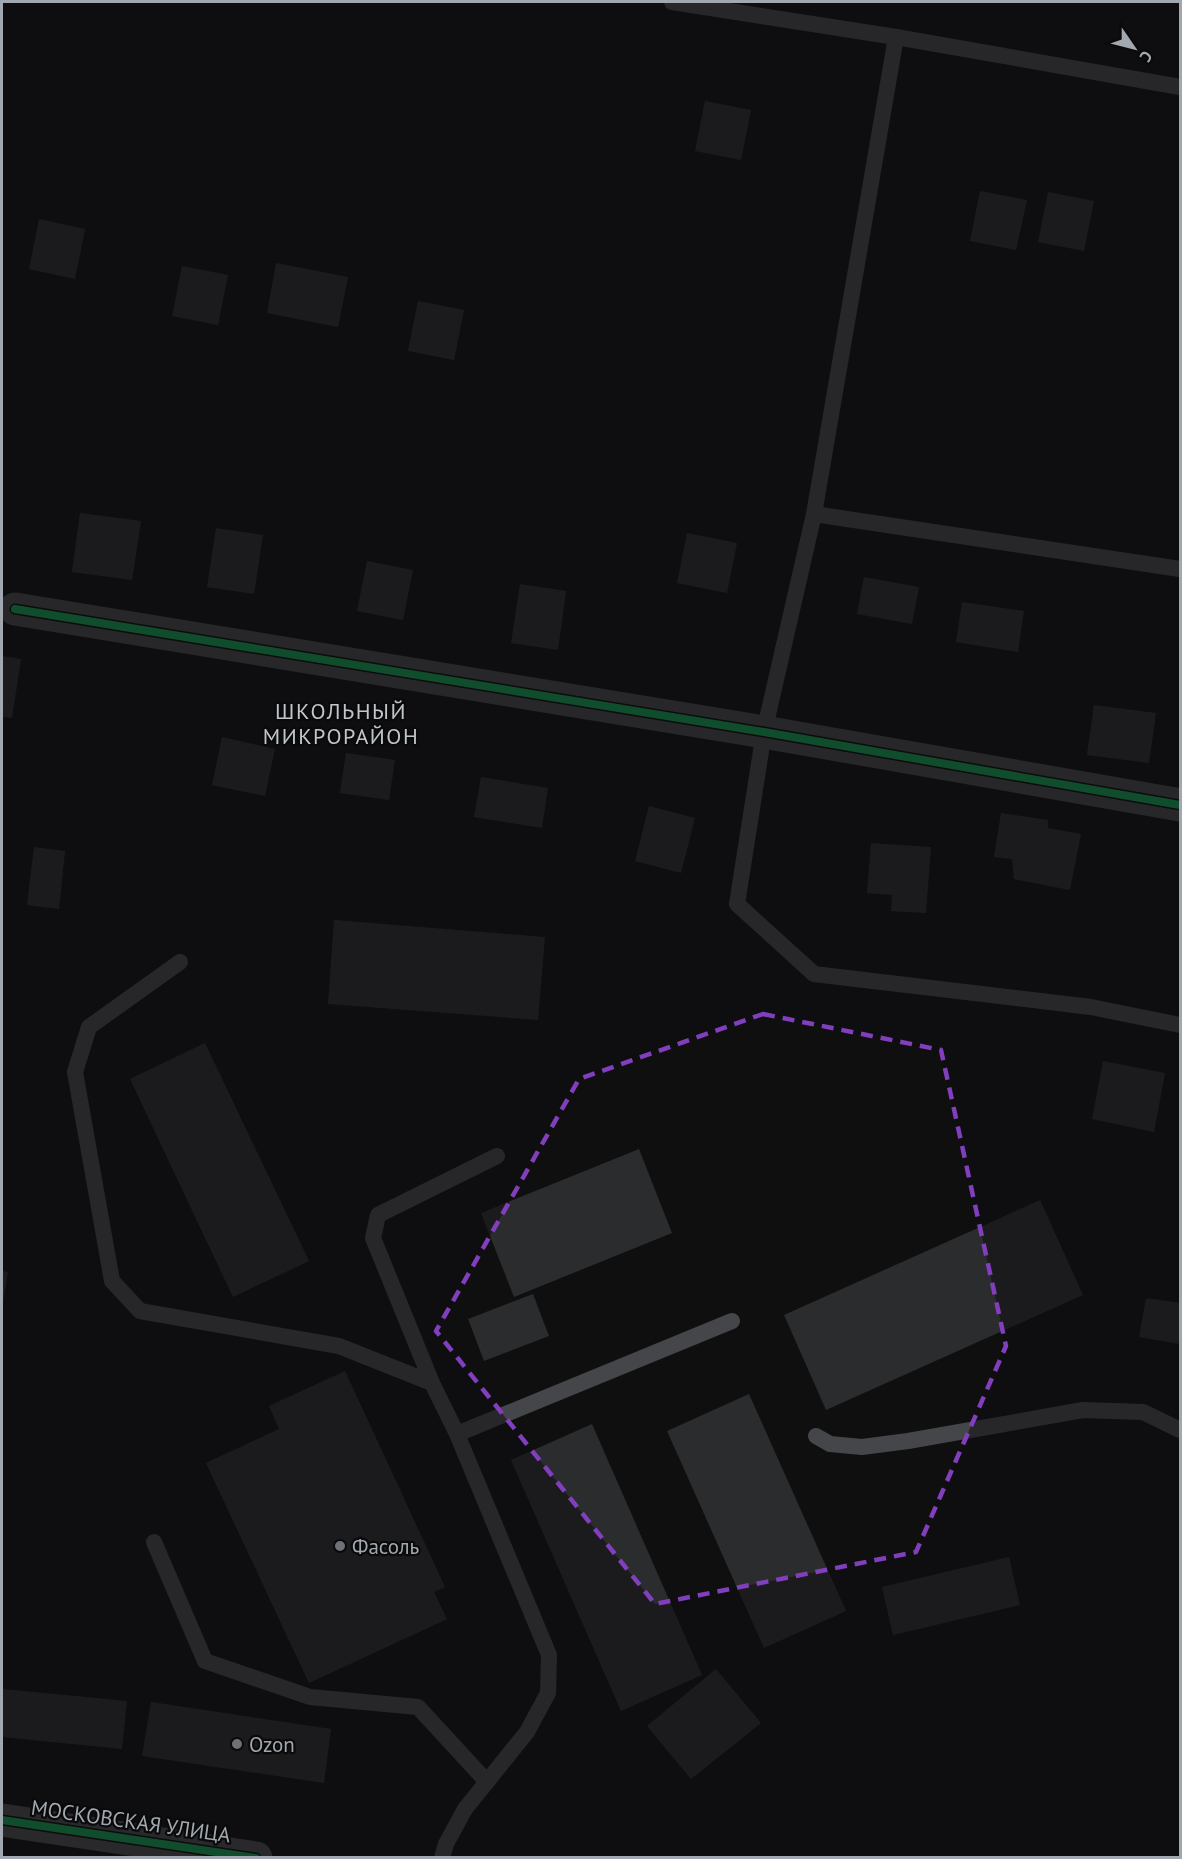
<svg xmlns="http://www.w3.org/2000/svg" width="1182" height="1859" font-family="'PT Sans',sans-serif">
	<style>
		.building { fill: #2b2c2d }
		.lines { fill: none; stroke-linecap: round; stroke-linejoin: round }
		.lane { stroke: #454649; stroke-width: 16 }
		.street { stroke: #454649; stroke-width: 33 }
		.secondary { stroke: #494b4e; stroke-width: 33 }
		.cycleway-casing { stroke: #0a0a0b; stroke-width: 11 }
		.cycleway { stroke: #139951; stroke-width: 8 }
		.marked { fill: none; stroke: #813fbd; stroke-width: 4.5; stroke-dasharray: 12 8; stroke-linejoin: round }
		.poi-dot { fill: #6e7278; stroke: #0a0a0b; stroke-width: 2 }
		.labels { text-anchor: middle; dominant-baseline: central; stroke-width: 4.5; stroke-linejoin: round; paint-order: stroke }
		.poi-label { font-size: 21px; fill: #a1a8b0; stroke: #0a0a0b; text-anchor: start }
		.street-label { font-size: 21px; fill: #a1a8b0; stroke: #0a0a0b }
		.neighbourhood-label { font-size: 22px; letter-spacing: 1.5px; fill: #c1c6cd; stroke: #0a0a0b }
	</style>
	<rect width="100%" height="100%" fill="#0f0f10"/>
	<g class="building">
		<polygon points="705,101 751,110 741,160 695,151"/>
		<polygon points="980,191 1027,200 1016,250 970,241"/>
		<polygon points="1048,192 1094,201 1084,251 1038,242"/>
		<polygon points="39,219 85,229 75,279 29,269"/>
		<polygon points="276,263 348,277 338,327 267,313"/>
		<polygon points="182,266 228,275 218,325 172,316"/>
		<polygon points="418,301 464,310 454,360 408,351"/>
		<polygon points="80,513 141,521 132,580 72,572"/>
		<polygon points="216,528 263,535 254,594 207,587"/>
		<polygon points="687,533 737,543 727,593 677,583"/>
		<polygon points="367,561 413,570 403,620 357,611"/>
		<polygon points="864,577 919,587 912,624 857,614"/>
		<polygon points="520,584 566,591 558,650 511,643"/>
		<polygon points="962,602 1024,611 1018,652 956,642"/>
		<polygon points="2,656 21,659 12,718 2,717"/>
		<polygon points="1094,705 1156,713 1149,763 1087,755"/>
		<polygon points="222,737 275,749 265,796 212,785"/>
		<polygon points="346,753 395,760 389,800 340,793"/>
		<polygon points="481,777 548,788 542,828 474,817"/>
		<polygon points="649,806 695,818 681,873 635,861"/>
		<polygon points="1001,813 1048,820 1048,828 1081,834 1070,890 1014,879 1012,859 994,857"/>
		<polygon points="871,843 931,847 926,913 891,911 892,895 867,893"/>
		<polygon points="34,847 65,851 59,909 27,905"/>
		<polygon points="334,920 545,937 538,1020 328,1004"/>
		<polygon points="205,1043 309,1261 233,1297 130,1079"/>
		<polygon points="1103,1061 1165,1073 1154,1132 1092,1119"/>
		<polygon points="639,1149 672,1233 514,1297 481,1213"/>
		<polygon points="1040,1200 1083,1295 826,1410 784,1315"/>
		<polygon points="2,1271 8,1272 3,1302 2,1302"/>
		<polygon points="533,1294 549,1336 484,1361 468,1319"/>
		<polygon points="1146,1298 1180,1303 1180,1344 1139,1337"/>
		<polygon points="345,1371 445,1587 434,1592 447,1619 309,1683 206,1463 279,1429 269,1406"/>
		<polygon points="749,1394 846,1611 764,1648 667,1431"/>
		<polygon points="592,1424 702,1675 621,1711 511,1460"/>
		<polygon points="1009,1557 1020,1605 893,1635 882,1587"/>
		<polygon points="716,1669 761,1723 691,1779 647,1726"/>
		<polygon points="2,1689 127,1701 122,1749 2,1737"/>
		<polygon points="151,1702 331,1729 324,1783 142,1756"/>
	</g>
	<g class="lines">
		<g class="lane">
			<polyline points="672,2 896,37 814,514 764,732 737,904 814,974 1091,1007 1180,1025"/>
			<polyline points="896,37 1180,87"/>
			<polyline points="814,514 1180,569"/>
			<polyline points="180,962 89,1027 75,1072 112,1281 140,1311 339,1346 432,1383 457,1434 549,1655 548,1693 527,1732 465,1809 446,1844 442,1858"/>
			<polyline points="432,1383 373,1238 378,1215 497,1156"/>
			<polyline points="457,1434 732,1321"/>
			<polyline points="816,1436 830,1444 862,1447 908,1441 1083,1410 1143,1412 1180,1430"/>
			<polyline points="154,1542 205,1661 310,1697 418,1707 487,1782"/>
		</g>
		<polyline class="street" points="15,609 764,732 1180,805"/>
		<polyline class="secondary" points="2,1820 256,1858"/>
		<g class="cycleway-casing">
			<g id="cycleway">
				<polyline points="15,609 764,732 1180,805"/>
				<polyline points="2,1820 256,1858"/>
			</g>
		</g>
		<use href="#cycleway" class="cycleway"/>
	</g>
	<path d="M0 0H1182V1859H0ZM763 1014 941 1050 1006 1346 916 1552 655 1604 436 1331 579 1079Z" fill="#0f0f10" fill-opacity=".55" fill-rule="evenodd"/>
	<path class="marked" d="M763 1014 941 1050 1006 1346 916 1552 655 1604 436 1331 579 1079Z"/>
	<g class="poi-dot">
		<circle cx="340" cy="1546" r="6"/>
		<circle cx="237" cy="1744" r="6"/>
	</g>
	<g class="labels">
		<g class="poi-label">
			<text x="352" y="1546">Фасоль</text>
			<text x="249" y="1744">Ozon</text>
		</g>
		<g class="street-label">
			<text transform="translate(131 1821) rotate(8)">МОСКОВСКАЯ УЛИЦА</text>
		</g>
		<g class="neighbourhood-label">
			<text x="341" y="711">ШКОЛЬНЫЙ<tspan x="341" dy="25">МИКРОРАЙОН</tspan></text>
		</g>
	</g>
	<rect width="1182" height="1859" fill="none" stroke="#a1a8b0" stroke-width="6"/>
	<g transform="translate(1134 48) rotate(125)" stroke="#0a0a0b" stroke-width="4.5" paint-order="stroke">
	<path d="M0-4.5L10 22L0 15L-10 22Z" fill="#a1a8b0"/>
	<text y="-9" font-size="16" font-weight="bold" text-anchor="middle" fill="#a1a8b0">С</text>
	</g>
</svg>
